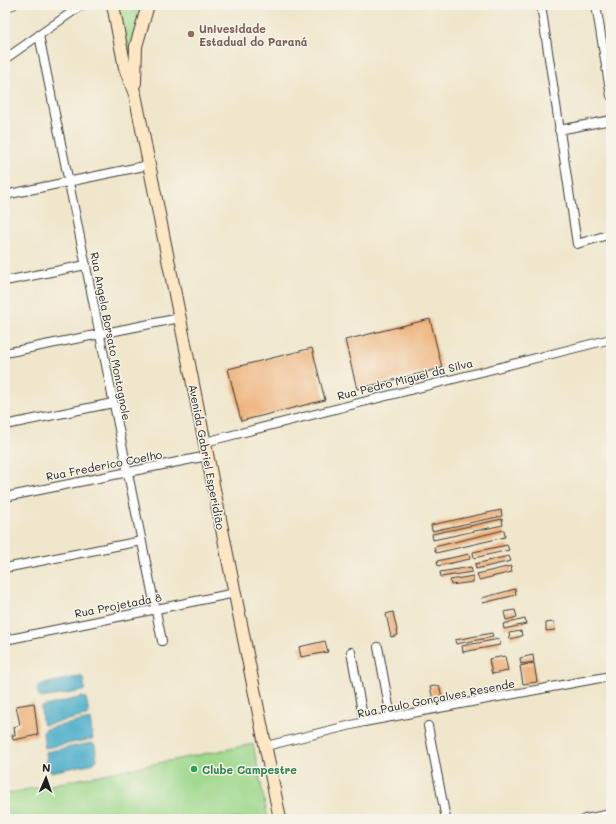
<svg xmlns="http://www.w3.org/2000/svg" width="616" height="824" font-family="Mali,sans-serif">
	<style>
		.green { fill: #9dd88c; stroke: #5c7a54 }
		.water { fill: #4baeca; stroke: #346573 }
		.building { fill: #edad73 }
		.lines { fill: none; stroke-linecap: round; stroke-linejoin: round }
		.minor-casing { stroke: #3c3a36; stroke-width: 10 }
		.secondary-casing { stroke: #3c3a36; stroke-width: 14 }
		.minor { stroke: #fff; stroke-width: 8 }
		.secondary { stroke: #fce6c4; stroke-width: 12 }
		.education-dot { fill: #8d6e63; stroke: #f7f3e8; stroke-width: 1.5 }
		.leisure-dot { fill: #2e9e5b; stroke: #f7f3e8; stroke-width: 1.5 }
		.labels { text-anchor: middle; dominant-baseline: central; stroke-width: 3; stroke-linejoin: round; paint-order: stroke }
		.education-label { font-size: 11px; font-weight: bold; fill: #785e54; stroke: #f7f3e8; text-anchor: start }
		.street-label { font-size: 11px; fill: #1c1c1c; stroke: #f7f3e8 }
		.leisure-label { font-size: 11px; font-weight: bold; fill: #27864d; stroke: #f7f3e8; text-anchor: start }
	</style>
	<rect width="100%" height="100%" fill="#f7f3e8"/>
	<filter id="ink" filterUnits="userSpaceOnUse"><feTurbulence type="fractalNoise" baseFrequency=".025" numOctaves="2"/><feDisplacementMap in="SourceGraphic" scale="8" xChannelSelector="R" yChannelSelector="G"/><feConvolveMatrix kernelMatrix="1 2 1 2 8 2 1 2 1" color-interpolation-filters="sRGB"/></filter>
	<filter id="wash" filterUnits="userSpaceOnUse"><feTurbulence type="fractalNoise" baseFrequency=".012" numOctaves="4" result="noise"/><feDisplacementMap in="SourceGraphic" scale="16" xChannelSelector="R" yChannelSelector="G"/><feGaussianBlur stdDeviation="0.9" result="paint"/><feColorMatrix in="noise" values="0 0 0 0 0 0 0 0 0 0 0 0 0 0 0 0 0 1.4 0 .05"/><feComposite in="paint" operator="in"/></filter>
	<g filter="url(#wash)">
		<rect width="100%" height="100%" fill="#efe6cb"/>
		<g class="green">
			<polygon points="117,5 143,5 129,58"/>
			<polygon points="253,744 268,819 5,819 5,794"/>
		</g>
		<g class="water">
			<path d="M81 676 83 678 85 689 83 691 41 698C37 694 36 691 39 685Z"/>
			<polygon points="82,697 86,698 89,714 86,716 44,725 42,723 41,707"/>
			<polygon points="90,719 93,739 45,748 43,733 45,729"/>
			<polygon points="91,743 95,745 97,760 94,763 51,772 48,770 46,752"/>
		</g>
		<g id="blocks">
			<g class="building">
				<polygon points="430,319 442,368 357,389 345,340"/>
				<polygon points="312,348 325,400 241,421 228,369"/>
				<polygon points="501,510 502,516 432,531 431,525"/>
				<polygon points="502,519 503,525 433,540 432,534"/>
				<polygon points="504,530 505,537 436,553 434,547"/>
				<polygon points="507,545 509,550 474,558 473,552"/>
				<polygon points="469,554 470,559 438,566 437,561"/>
				<polygon points="509,556 511,561 476,569 475,564"/>
				<polygon points="511,566 512,572 479,580 477,574"/>
				<polygon points="471,567 472,572 441,577 440,572"/>
				<polygon points="473,576 473,582 451,585 450,580"/>
				<polygon points="515,589 516,595 483,603 482,598"/>
				<polygon points="515,610 517,617 506,620 504,612"/>
				<polygon points="393,612 398,635 391,637 386,614"/>
				<polygon points="525,619 526,624 504,629 503,624"/>
				<polygon points="554,622 555,630 546,631 546,623"/>
				<polygon points="521,631 522,636 510,639 509,633"/>
				<polygon points="492,633 493,637 456,644 455,640"/>
				<polygon points="499,639 500,645 463,652 462,646"/>
				<polygon points="325,641 328,652 301,657 299,647"/>
				<polygon points="533,655 534,662 521,664 520,658"/>
				<polygon points="505,656 508,671 492,674 489,659"/>
				<polygon points="534,663 537,682 523,684 520,666"/>
				<polygon points="439,685 442,697 433,699 430,687"/>
				<polygon points="34,703 38,735 13,740 12,735 15,735 14,727 20,725 16,706"/>
			</g>
		</g>
	</g>
	<g filter="url(#ink)">
		<use href="#blocks" fill-opacity="0" stroke="#3c3a36" stroke-width="1"/>
		<g class="lines">
			<g class="minor-casing">
				<g id="minor">
					<polyline points="541,5 577,244 611,234"/>
					<polyline points="596,5 611,96"/>
					<polyline points="5,7 13,5"/>
					<polyline points="39,35 162,641"/>
					<polyline points="603,48 611,46"/>
					<polyline points="5,59 82,5"/>
					<polyline points="559,130 611,120"/>
					<polyline points="5,195 149,165"/>
					<polyline points="5,281 86,265"/>
					<polyline points="5,353 180,318"/>
					<polyline points="5,425 113,403"/>
					<polyline points="205,442 611,339"/>
					<polyline points="5,497 207,456"/>
					<polyline points="5,568 141,541"/>
					<polyline points="5,640 235,593"/>
					<polyline points="378,647 391,717"/>
					<polyline points="351,652 364,722"/>
					<polyline points="428,726 446,819"/>
					<polyline points="266,746 364,722 611,676"/>
					<polyline points="585,819 611,814"/>
				</g>
			</g>
			<g class="secondary-casing">
				<g id="secondary">
					<polyline points="113,5 125,68 135,94 280,819"/>
					<polyline points="135,83 136,46 148,5"/>
				</g>
			</g>
			<use href="#minor" class="minor"/>
			<use href="#secondary" class="secondary"/>
		</g>
	</g>
	<circle class="education-dot" cx="191" cy="34" r="4"/>
	<circle class="leisure-dot" cx="194" cy="769" r="4"/>
	<g class="labels">
		<g class="education-label">
			<text x="199" y="28">Univesidade<tspan x="199" dy="13">Estadual do Paraná</tspan></text>
		</g>
		<g class="street-label">
			<text transform="translate(111 336) rotate(79)">Rua Angela Borsato Montagnole</text>
			<text transform="translate(405 379) rotate(-14)">Rua Pedro Miguel da Silva</text>
			<text transform="translate(207 457) rotate(79)">Avenida Gabriel Esperidião</text>
			<text transform="translate(104 465) rotate(-11)">Rua Frederico Coelho</text>
			<text transform="translate(118 605) rotate(-11)">Rua Projetada 8</text>
			<text transform="translate(436 698) rotate(-11)">Rua Paulo Gonçalves Resende</text>
		</g>
		<g class="leisure-label">
			<text x="202" y="769">Clube Campestre</text>
		</g>
	</g>
	<rect width="616" height="824" fill="none" stroke="#f7f3e8" stroke-width="20"/>
	<g transform="translate(46 778) rotate(2)" stroke="#f7f3e8" stroke-width="3" paint-order="stroke">
	<path d="M0-3L7 15L0 10L-7 15Z" fill="#1c1c1c"/>
	<text y="-6" font-size="11" font-weight="bold" text-anchor="middle" fill="#1c1c1c">N</text>
	</g>
</svg>
